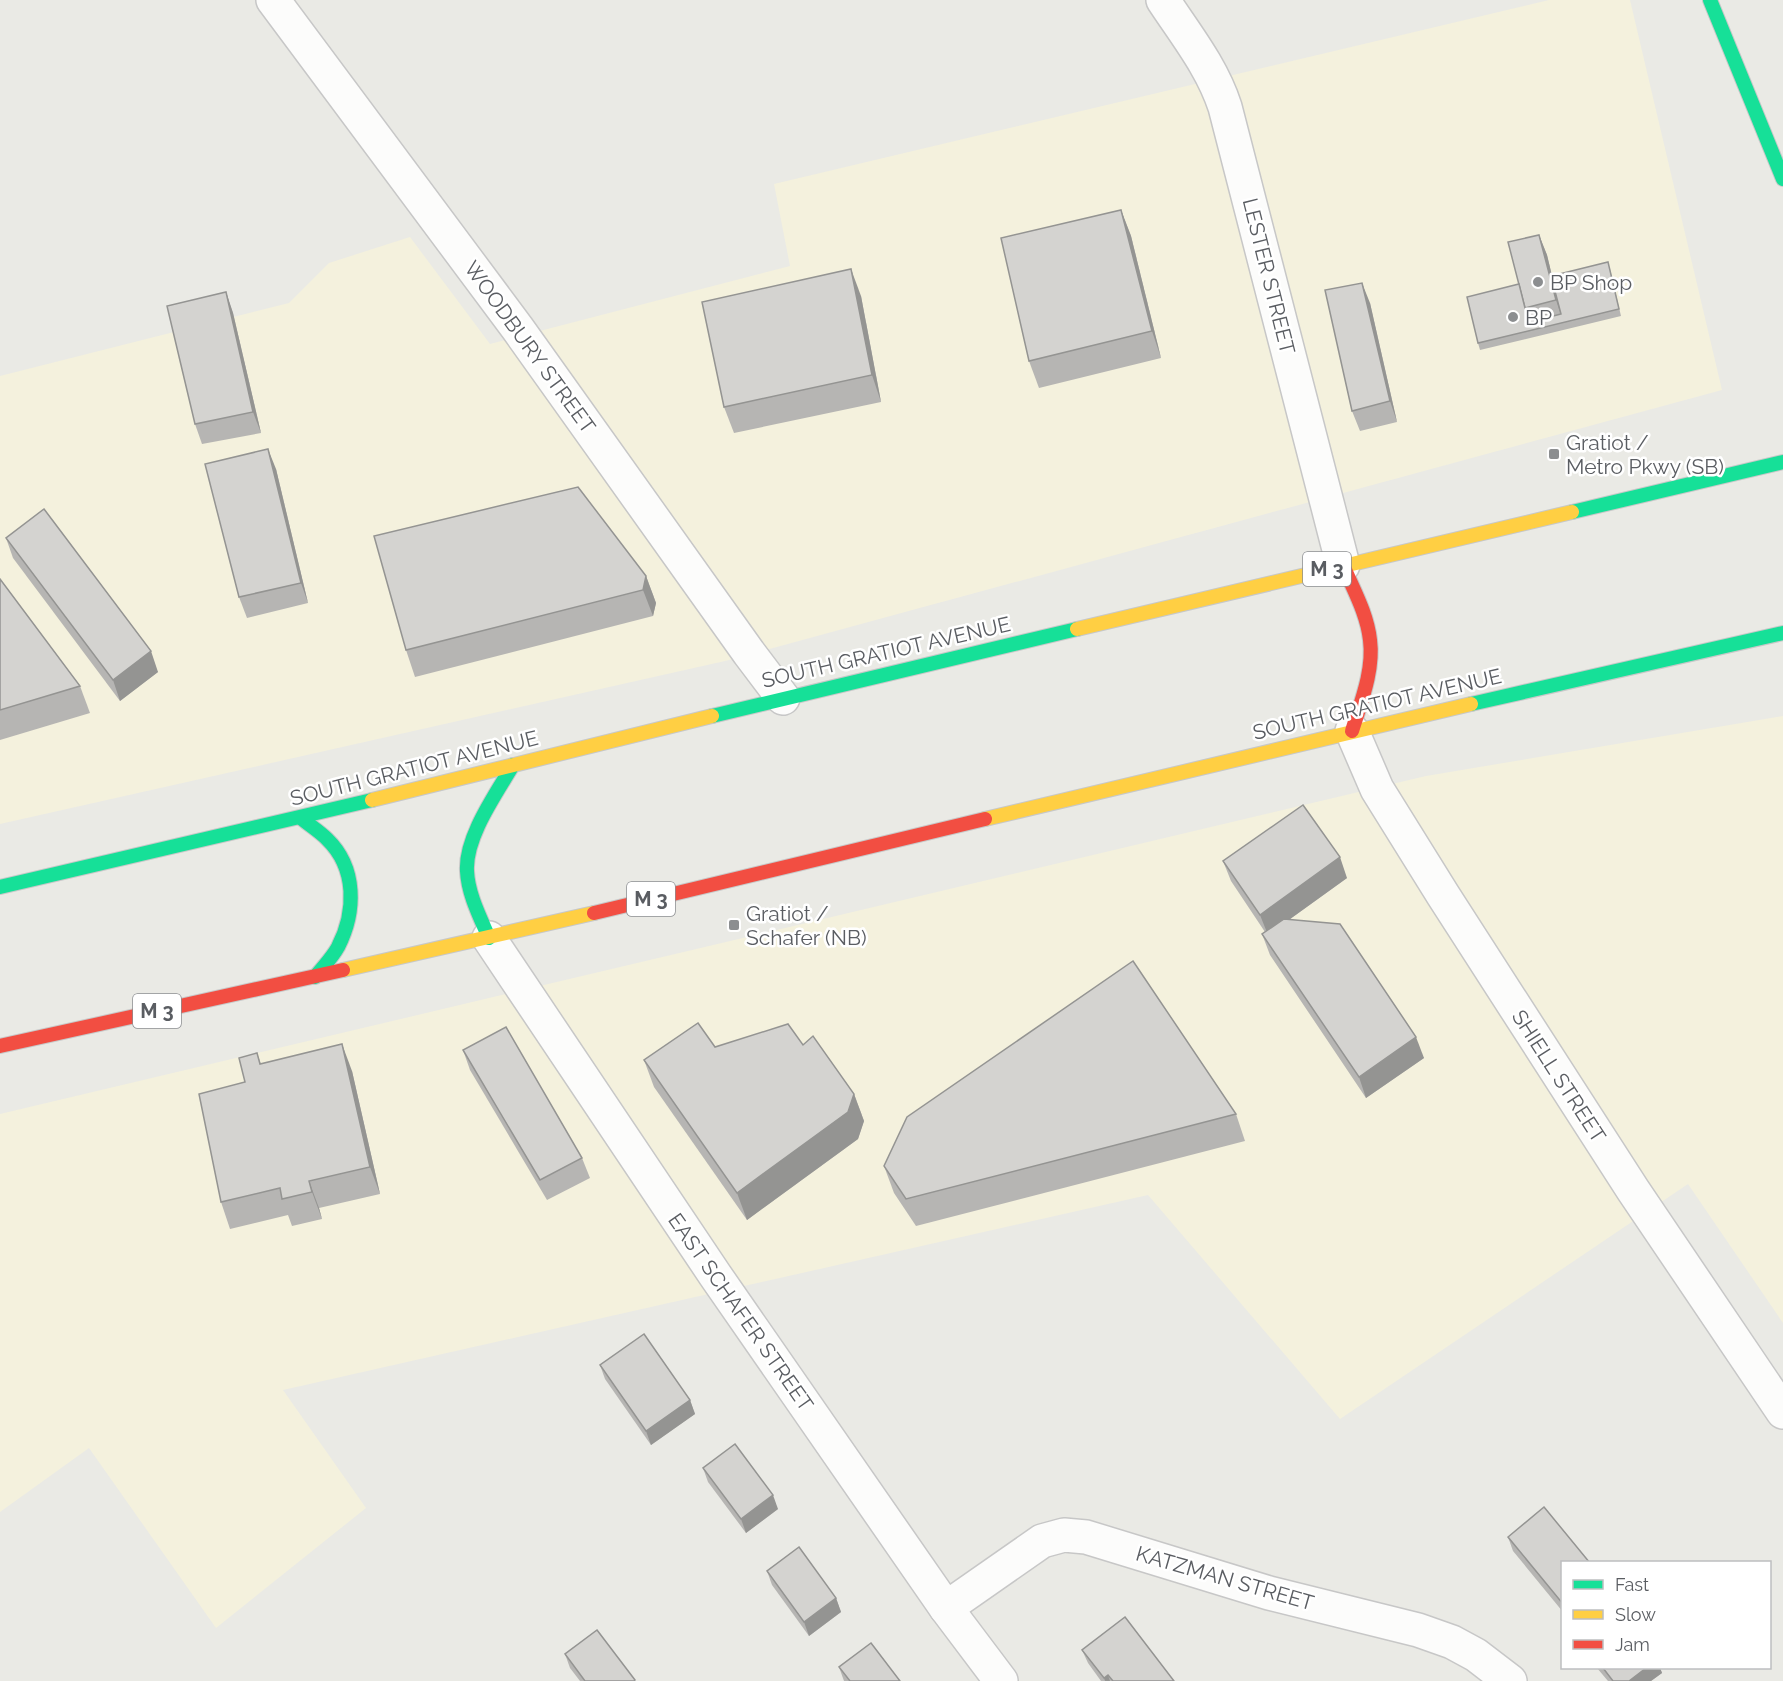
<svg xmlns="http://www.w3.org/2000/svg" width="1783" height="1681" font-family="Raleway,sans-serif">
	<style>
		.commercial { fill: #f4f1dd }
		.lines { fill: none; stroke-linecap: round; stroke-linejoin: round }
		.street-casing { stroke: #c7c7c7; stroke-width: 36 }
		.fast-casing { stroke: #c7c8c8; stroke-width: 16 }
		.slow-casing { stroke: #c7c8c8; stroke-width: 16 }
		.jam-casing { stroke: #c7c8c8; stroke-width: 16 }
		.street { stroke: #fcfcfb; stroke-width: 33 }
		.fast { stroke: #16e098; stroke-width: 14 }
		.slow { stroke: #ffcf43; stroke-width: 14 }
		.jam { stroke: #f24e42; stroke-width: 14 }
		.wall { fill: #b6b5b3 }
		.shaded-wall { fill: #949492 }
		.building { fill: #d4d3d0; stroke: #949492; stroke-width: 1.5 }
		.poi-dot { fill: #8c8e90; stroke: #fff; stroke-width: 2 }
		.labels { text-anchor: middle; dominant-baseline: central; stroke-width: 5; stroke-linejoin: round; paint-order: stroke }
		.shield { fill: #fff; stroke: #8c8e91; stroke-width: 1.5 }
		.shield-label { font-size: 20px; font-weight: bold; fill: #5a5d62 }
		.street-label { font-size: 21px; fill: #5a5d62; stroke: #fff }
		.poi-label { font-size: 21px; fill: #5a5d62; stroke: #fff; text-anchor: start }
	</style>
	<rect width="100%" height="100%" fill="#eaeae5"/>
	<g class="commercial">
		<polygon points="1549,0 1630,0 1722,390 725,661 0,824 0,376 289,303 329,263 410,237 490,344 790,266 774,184"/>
		<polygon points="1783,716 1783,1323 1688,1184 1340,1419 1148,1195 283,1390 366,1508 216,1628 89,1448 0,1512 0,1114 1426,776"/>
	</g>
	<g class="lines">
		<g class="street-casing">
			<g id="street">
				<polyline points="273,0 518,329 749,653 783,698"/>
				<path d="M1163 0C1186 35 1212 67 1225 107L1343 565"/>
				<polyline points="1352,731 1377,789 1443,895 1633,1190 1783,1412"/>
				<polyline points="489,938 715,1275 946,1608 1001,1681"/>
				<polyline points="946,1608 1042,1541 1064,1535 1086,1537 1269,1593 1418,1630 1452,1642 1476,1655 1510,1681"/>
			</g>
		</g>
		<g class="fast-casing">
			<g id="fast">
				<polyline points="1710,0 1783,179"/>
				<polyline points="1572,512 1783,462"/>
				<polyline points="1471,704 1783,633"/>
				<polyline points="712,716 1077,629"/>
				<path d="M301 818C309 825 319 831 327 839 357 868 356 912 338 947 332 958 322 968 315 977"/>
				<polyline points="0,887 372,800"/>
				<path d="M489 938C480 917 468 894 467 871 465 837 496 794 513 765"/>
			</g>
		</g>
		<g class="slow-casing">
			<g id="slow">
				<polyline points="1077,629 1572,512"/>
				<polyline points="372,800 712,716"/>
				<polyline points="985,819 1471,704"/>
				<polyline points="343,970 594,913"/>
			</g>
		</g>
		<g class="jam-casing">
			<g id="jam">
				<path d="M1343 565C1353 589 1367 613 1370 640 1374 670 1361 702 1352 731"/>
				<polyline points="594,913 985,819"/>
				<polyline points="0,1046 343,970"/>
			</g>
		</g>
		<use href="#street" class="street"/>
		<use href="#fast" class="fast"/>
		<use href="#slow" class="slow"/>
		<use href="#jam" class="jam"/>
	</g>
	<g class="wall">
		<polygon points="1121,210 1131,236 1161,358 1039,388 1029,361"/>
		<polygon points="1539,235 1547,255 1552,276 1610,269 1621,316 1480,350 1478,343 1519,284"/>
		<polygon points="226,292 233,313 261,433 202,444 195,424"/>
		<polygon points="861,296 881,402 734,433 724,407"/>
		<polygon points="1370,303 1397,422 1360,431 1352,411"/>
		<polygon points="276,469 308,603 247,618 239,597"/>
		<polygon points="6,538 158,672 120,701 13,558"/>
		<polygon points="646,576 656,603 653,616 415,677 406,650"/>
		<polygon points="0,579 80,686 90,713 0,740"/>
		<polygon points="1223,861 1347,878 1290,919 1424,1058 1366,1098 1270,955 1262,934 1265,932 1231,881"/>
		<polygon points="803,1045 854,1094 864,1121 858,1139 747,1220 654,1087 644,1060 715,1047"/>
		<polygon points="463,1050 582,1158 590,1178 547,1200 470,1070"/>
		<polygon points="257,1053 261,1064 352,1071 380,1194 319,1208 322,1219 292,1226 288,1215 230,1229 221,1202 245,1082"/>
		<polygon points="1236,1114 1245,1141 916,1226 894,1193 884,1166"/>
		<polygon points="600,1365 690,1400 695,1414 651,1445 605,1379"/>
		<polygon points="703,1468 778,1509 746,1533 708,1482"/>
		<polygon points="1508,1537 1563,1563 1563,1612 1513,1551"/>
		<polygon points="767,1571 836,1598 841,1612 809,1636 772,1585"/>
		<polygon points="1082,1650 1174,1681 1101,1681 1088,1663"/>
		<polygon points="565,1654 635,1681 580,1681 570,1668"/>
		<polygon points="839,1667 900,1681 844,1681"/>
		<polygon points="1597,1668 1660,1668 1662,1673 1651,1681 1608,1681"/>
	</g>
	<g class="shaded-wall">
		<polygon points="1121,210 1131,236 1161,358 1152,331"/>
		<polygon points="1539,235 1547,255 1563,321 1556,300"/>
		<polygon points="851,269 861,296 881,402 872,375"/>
		<polygon points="1362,283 1370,303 1397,422 1390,401"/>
		<polygon points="226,292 233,313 261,433 253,412"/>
		<polygon points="268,449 276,469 308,603 301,583"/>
		<polygon points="646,576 656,603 653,616 643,590"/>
		<polygon points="151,651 158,672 120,701 113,680"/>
		<polygon points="1340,857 1347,878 1268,935 1260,915"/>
		<polygon points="1416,1037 1424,1058 1366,1098 1359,1077"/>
		<polygon points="342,1044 352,1071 380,1194 370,1167"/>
		<polygon points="854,1094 864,1121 858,1139 747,1220 737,1193"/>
		<polygon points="309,1181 319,1208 322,1219 312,1192"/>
		<polygon points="690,1400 695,1414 651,1445 646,1431"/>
		<polygon points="773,1495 778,1509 746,1533 741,1519"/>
		<polygon points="836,1598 841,1612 809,1636 804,1622"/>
		<polygon points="1646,1668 1660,1668 1662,1673 1651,1681 1629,1681"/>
		<polygon points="1108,1675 1110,1681 1105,1681 1104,1678"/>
	</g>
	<g class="building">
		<polygon points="1121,210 1152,331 1029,361 1001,238"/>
		<polygon points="1539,235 1556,300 1525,308 1508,242"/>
		<polygon points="1608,262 1619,309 1478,343 1467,297 1519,284 1525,308 1530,322 1561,314 1551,276"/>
		<polygon points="851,269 872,375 724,407 702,302"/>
		<polygon points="1362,283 1390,401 1352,411 1325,290"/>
		<polygon points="226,292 253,412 195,424 167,306"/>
		<polygon points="268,449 301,583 239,597 205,464"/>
		<polygon points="578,487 646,576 643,590 406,650 374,536"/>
		<polygon points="44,509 151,651 113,680 6,538"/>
		<polygon points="0,579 80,686 0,710"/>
		<polygon points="1303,805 1340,857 1260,915 1223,861"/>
		<polygon points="1284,919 1340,924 1416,1037 1359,1077 1262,934"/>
		<polygon points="1133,961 1236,1114 906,1199 884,1166 907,1117"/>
		<polygon points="698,1023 715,1047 788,1024 803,1045 813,1036 854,1094 848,1112 737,1193 644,1060"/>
		<polygon points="506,1027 582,1158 540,1180 463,1050"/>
		<polygon points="342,1044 370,1167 309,1181 312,1192 282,1199 280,1188 221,1202 199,1094 245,1082 239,1058 257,1053 260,1064"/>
		<polygon points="644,1334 690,1400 646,1431 600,1365"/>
		<polygon points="735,1444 773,1495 741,1519 703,1468"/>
		<polygon points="1544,1507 1590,1563 1563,1563 1563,1604 1508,1537"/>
		<polygon points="799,1547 836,1598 804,1622 767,1571"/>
		<polygon points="1125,1617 1174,1681 1113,1681 1108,1675 1104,1678 1082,1650"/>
		<polygon points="597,1630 635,1680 634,1681 585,1681 565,1654"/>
		<polygon points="871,1643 900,1681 850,1681 839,1667"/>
		<polygon points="1603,1668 1646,1668 1629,1681 1613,1681"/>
	</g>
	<g class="poi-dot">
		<circle cx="1538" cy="282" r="6"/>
		<circle cx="1513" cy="317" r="6"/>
		<rect x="1548" y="448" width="12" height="12" rx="3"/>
		<rect x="728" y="919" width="12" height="12" rx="3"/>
	</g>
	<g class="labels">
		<g class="shield">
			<rect x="1303" y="552" width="48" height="34" rx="4.5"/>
			<rect x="627" y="882" width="48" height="34" rx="4.5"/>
			<rect x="133" y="994" width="48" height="34" rx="4.5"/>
		</g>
		<g class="shield-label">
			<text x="1327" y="569">M 3</text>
			<text x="651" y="899">M 3</text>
			<text x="157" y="1011">M 3</text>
		</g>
		<g class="street-label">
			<text transform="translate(1269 276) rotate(76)">LESTER STREET</text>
			<text transform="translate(530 347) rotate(54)">WOODBURY STREET</text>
			<text transform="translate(886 652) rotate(-13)">SOUTH GRATIOT AVENUE</text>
			<text transform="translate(1377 704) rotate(-13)">SOUTH GRATIOT AVENUE</text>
			<text transform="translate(414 768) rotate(-14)">SOUTH GRATIOT AVENUE</text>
			<text transform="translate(1559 1076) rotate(57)">SHIELL STREET</text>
			<text transform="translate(741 1312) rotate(55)">EAST SCHAFER STREET</text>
			<text transform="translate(1225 1578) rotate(16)">KATZMAN STREET</text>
		</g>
		<g class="poi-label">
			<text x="1550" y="282">BP Shop</text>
			<text x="1525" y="317">BP</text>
			<text x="1566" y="442">Gratiot /<tspan x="1566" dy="24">Metro Pkwy (SB)</tspan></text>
			<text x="746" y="913">Gratiot /<tspan x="746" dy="24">Schafer (NB)</tspan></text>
		</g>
	</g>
	<rect x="1561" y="1561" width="210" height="108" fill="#ffffff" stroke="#bdbec0" stroke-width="1.5"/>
	<rect x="1573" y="1580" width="30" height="9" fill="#16e098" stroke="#bdbec0" stroke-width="1.5"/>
	<text x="1615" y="1591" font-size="18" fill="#5a5d62">Fast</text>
	<rect x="1573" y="1610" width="30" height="9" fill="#ffcf43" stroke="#bdbec0" stroke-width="1.5"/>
	<text x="1615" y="1621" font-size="18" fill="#5a5d62">Slow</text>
	<rect x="1573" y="1640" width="30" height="9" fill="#f24e42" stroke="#bdbec0" stroke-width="1.5"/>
	<text x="1615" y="1651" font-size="18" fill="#5a5d62">Jam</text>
</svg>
